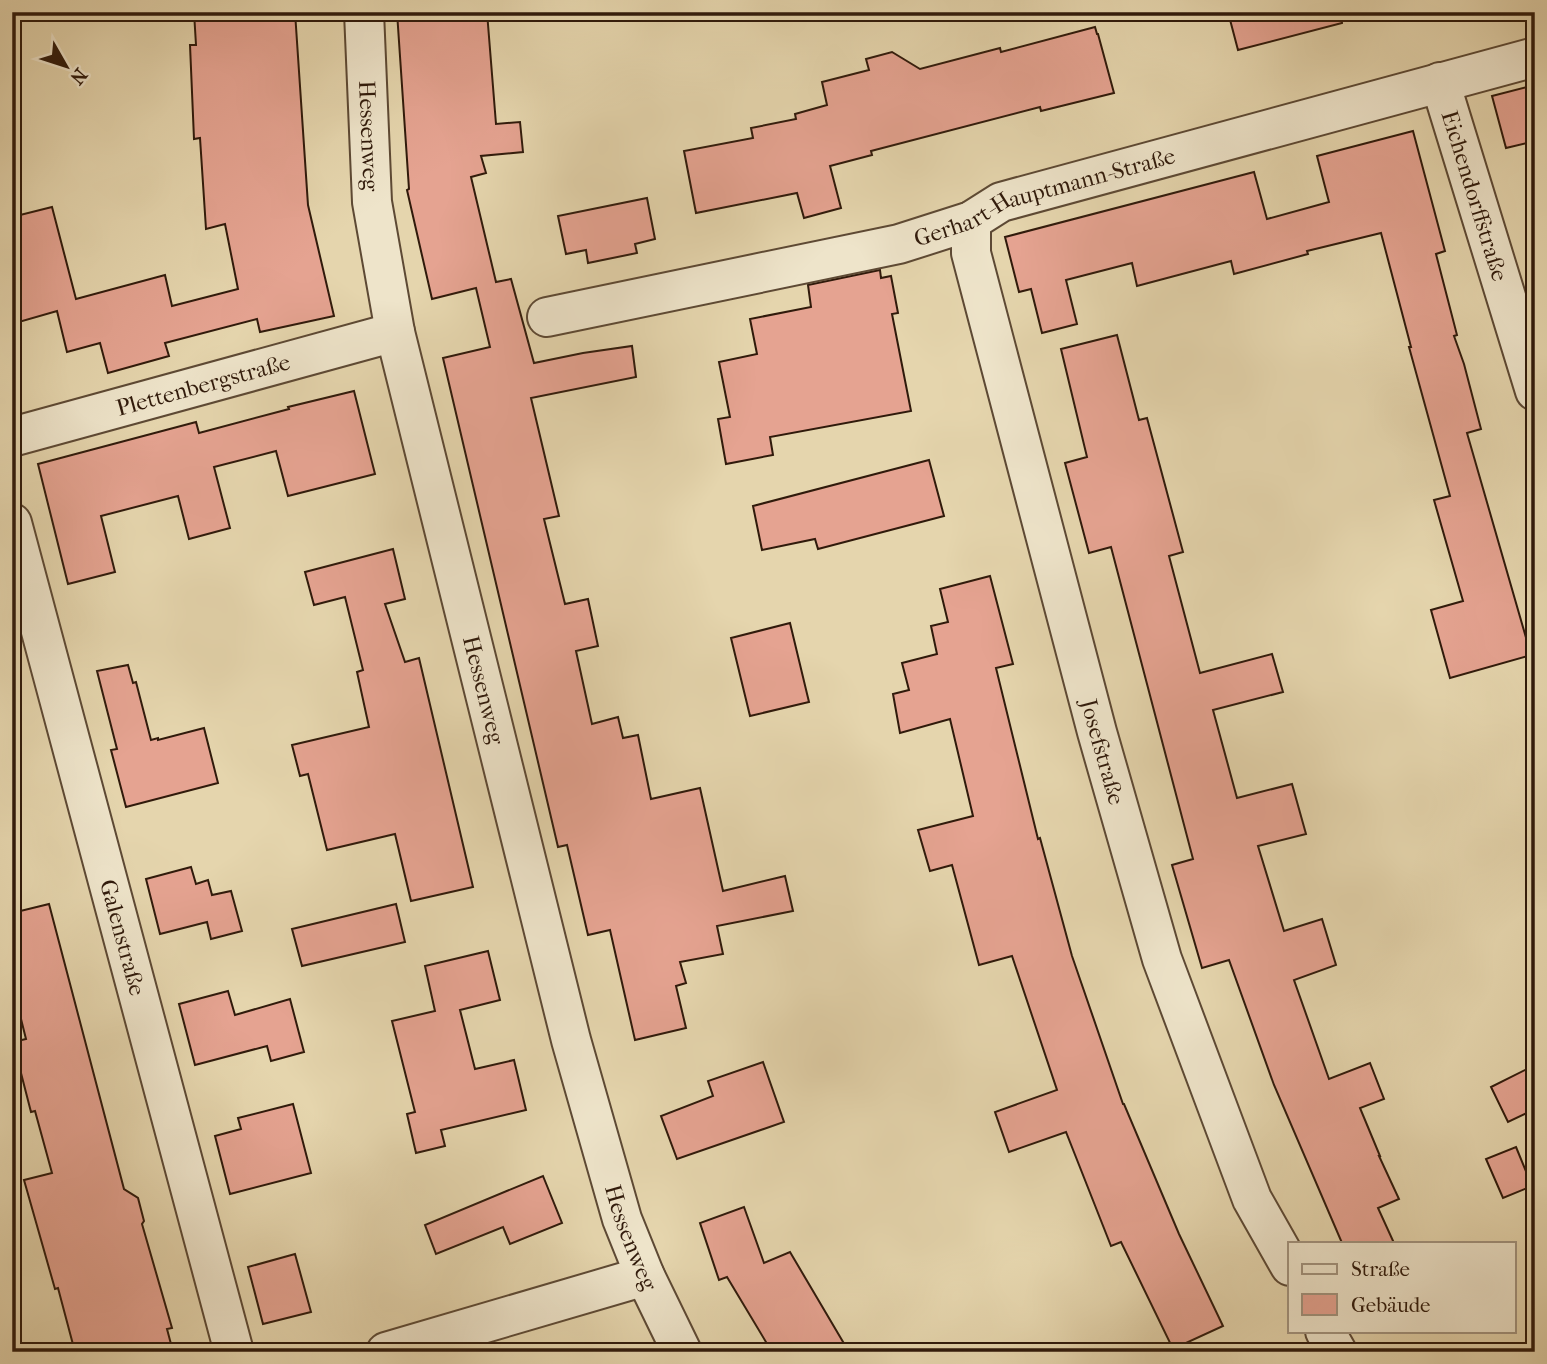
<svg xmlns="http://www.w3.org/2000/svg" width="1547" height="1364" font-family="'IM FELL French Canon',serif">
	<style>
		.building { fill: #e5a391; stroke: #301a0b; stroke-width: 2 }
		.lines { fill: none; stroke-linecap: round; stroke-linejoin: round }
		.minor-casing { stroke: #5d4934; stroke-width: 42 }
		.minor { stroke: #eee4ca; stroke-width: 38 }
		.labels { text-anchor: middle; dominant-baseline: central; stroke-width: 7; stroke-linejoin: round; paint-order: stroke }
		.street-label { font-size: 23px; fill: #301a0b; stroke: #eee4ca }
	</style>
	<rect width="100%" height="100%" fill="#e5d5ad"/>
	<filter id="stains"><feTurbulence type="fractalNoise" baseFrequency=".00286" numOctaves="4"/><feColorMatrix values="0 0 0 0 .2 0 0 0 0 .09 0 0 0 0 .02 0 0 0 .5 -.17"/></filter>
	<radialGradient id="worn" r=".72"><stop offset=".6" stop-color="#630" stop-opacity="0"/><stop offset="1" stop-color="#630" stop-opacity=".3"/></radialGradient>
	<g class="building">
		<polygon points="194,12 295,12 308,205 334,316 260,332 257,319 165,343 169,356 108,373 100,343 67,352 57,311 12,324 12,217 52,207 76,299 165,275 172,306 238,289 225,224 206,229 200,138 194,139 190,45 196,45"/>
		<polygon points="397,12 487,12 496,124 520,122 523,152 481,156 486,173 471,177 496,282 511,279 534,363 583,353 632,346 636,377 531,398 559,516 544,519 565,604 588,599 598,646 576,651 592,724 618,717 623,738 638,735 651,799 700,788 723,891 785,876 793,911 717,926 723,954 680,962 686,983 676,986 686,1028 635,1040 610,930 588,935 567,845 558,847 443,358 490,347 476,288 432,299 407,190 409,189"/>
		<polygon points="1228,12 1341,12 1342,23 1238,50"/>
		<polygon points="1095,27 1097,34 1098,34 1114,93 1041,111 1040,107 871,151 872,155 830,166 841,208 804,218 797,193 696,213 684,151 753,138 751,128 796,119 795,114 827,105 822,82 869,70 866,59 892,52 920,69 1000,48 1001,52"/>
		<polygon points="1535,85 1535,141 1506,148 1492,96"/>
		<polygon points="1413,131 1445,251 1436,254 1457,335 1454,336 1464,364 1481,429 1467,433 1531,655 1450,678 1431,610 1463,601 1434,500 1450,496 1409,347 1411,347 1381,233 1307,251 1308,254 1234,274 1231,261 1137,286 1132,263 1066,280 1077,324 1042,333 1031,289 1019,292 1005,237 1254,172 1267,219 1329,202 1317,156"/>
		<polygon points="647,198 655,239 635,244 637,253 588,263 586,250 566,254 558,216"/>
		<polygon points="880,270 881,278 891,276 898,313 892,314 911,411 770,437 773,455 726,464 718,419 730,417 719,362 757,354 750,319 811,307 808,285"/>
		<polygon points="1117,335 1139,420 1147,418 1183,552 1169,556 1200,673 1272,654 1283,692 1213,710 1237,798 1292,784 1306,834 1258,846 1284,931 1322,919 1336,965 1294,980 1329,1079 1370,1063 1384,1099 1360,1108 1380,1156 1379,1156 1399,1199 1378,1208 1394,1243 1342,1243 1274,1085 1229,960 1202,968 1172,865 1193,859 1111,547 1089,553 1065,463 1087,457 1061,349"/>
		<polygon points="354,391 375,474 288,496 276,451 214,467 230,528 189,539 178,496 101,516 115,572 68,584 38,464 196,422 199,433 289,409 288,407"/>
		<polygon points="929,460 944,516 818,549 815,539 762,550 753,506"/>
		<polygon points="393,549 405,599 385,604 405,662 419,658 473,887 411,901 395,834 327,850 308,774 300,776 292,745 369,727 357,672 363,670 345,597 314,605 305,572"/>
		<polygon points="990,576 1013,664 996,668 1038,839 1040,838 1072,956 1123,1104 1124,1104 1179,1234 1223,1326 1173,1349 1121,1242 1111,1246 1066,1132 1009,1152 995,1112 1057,1090 1012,956 979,965 952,865 930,871 918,830 973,816 950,719 900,733 893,694 909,690 902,663 937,654 931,626 948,622 940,589"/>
		<polygon points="790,623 809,702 750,716 731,638"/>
		<polygon points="128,665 133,683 136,682 151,740 158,738 158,740 204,728 218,783 126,807 111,750 117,749 97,671"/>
		<polygon points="191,867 196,884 208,880 212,895 231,891 242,931 211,939 207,922 160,934 146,879"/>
		<polygon points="49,904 124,1189 138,1198 144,1221 142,1224 172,1328 167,1329 171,1344 143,1352 75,1352 58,1288 55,1289 24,1180 52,1173 35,1111 31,1112 13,1042 26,1039 12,983 12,913"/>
		<polygon points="396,904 405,942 302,966 292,929"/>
		<polygon points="488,951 500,1000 460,1010 475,1069 514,1060 526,1110 441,1130 445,1146 416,1153 407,1114 415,1112 392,1021 435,1011 425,966"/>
		<polygon points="228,991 235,1015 290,999 304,1052 271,1061 267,1046 195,1065 179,1004"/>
		<polygon points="763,1062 784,1122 677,1159 661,1116 713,1096 708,1081"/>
		<polygon points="1535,1065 1535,1109 1508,1122 1491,1087"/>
		<polygon points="293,1104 311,1173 230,1194 215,1136 241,1129 238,1118"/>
		<polygon points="1516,1147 1532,1186 1503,1198 1486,1159"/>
		<polygon points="543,1176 562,1223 510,1244 503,1227 436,1254 425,1225"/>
		<polygon points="744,1207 764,1263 790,1252 849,1352 772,1352 727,1277 719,1280 700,1223"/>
		<polygon points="295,1254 311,1312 263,1324 248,1267"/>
	</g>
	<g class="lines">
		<g class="minor-casing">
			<g id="minor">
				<path id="s1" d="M364 12 372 202 395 332 571 1040 622 1219 645 1276 682 1352"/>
				<path id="s2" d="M1440 82 1535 391"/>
				<path id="s3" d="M971 221V253L1097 732 1162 959 1252 1199 1290 1266"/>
				<path id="s4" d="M547 317 899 244 971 221 1001 202 1535 57"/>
				<path id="s5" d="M12 437 395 332"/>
				<path id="s6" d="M12 523 234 1352"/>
				<polyline points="1325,1331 1337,1352"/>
				<polyline points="386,1352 645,1276"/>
			</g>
		</g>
		<use href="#minor" class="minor"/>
	</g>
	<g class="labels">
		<g class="street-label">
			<text stroke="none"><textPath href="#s1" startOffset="124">Hessenweg</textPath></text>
			<text stroke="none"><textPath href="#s4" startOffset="513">Gerhart-Hauptmann-Straße</textPath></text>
			<text stroke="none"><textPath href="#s2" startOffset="119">Eichendorffstraße</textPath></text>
			<text stroke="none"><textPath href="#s5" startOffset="198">Plettenbergstraße</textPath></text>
			<text stroke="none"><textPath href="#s1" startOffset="691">Hessenweg</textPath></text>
			<text stroke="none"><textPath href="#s3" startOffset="548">Josefstraße</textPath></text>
			<text stroke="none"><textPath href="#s6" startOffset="429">Galenstraße</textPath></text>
			<text stroke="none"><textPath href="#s1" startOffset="1258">Hessenweg</textPath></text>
		</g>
	</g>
	<rect width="1547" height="1364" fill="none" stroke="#e5d5ad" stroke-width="42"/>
	<rect x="14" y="14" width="1519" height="1336" fill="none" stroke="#301a0b" stroke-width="3.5"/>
	<rect x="21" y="21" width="1505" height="1322" fill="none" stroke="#301a0b" stroke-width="2"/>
	<rect x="1288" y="1242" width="228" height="91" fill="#eee4ca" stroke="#a2937e" stroke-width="2"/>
	<rect x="1302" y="1264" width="35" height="10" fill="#eee4ca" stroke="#a2937e" stroke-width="2"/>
	<text x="1351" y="1276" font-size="21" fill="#301a0b">Straße</text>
	<rect x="1302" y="1294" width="35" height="21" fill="#e5a391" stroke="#a2937e" stroke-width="2"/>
	<text x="1351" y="1312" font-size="21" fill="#301a0b">Gebäude</text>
	<g transform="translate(66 66) rotate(129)" stroke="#eee4ca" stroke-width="5" paint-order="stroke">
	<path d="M0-5L12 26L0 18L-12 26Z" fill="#301a0b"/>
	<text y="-10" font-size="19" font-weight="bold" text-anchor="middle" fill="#301a0b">N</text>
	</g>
	<rect width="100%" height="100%" filter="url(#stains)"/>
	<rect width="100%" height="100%" fill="url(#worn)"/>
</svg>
